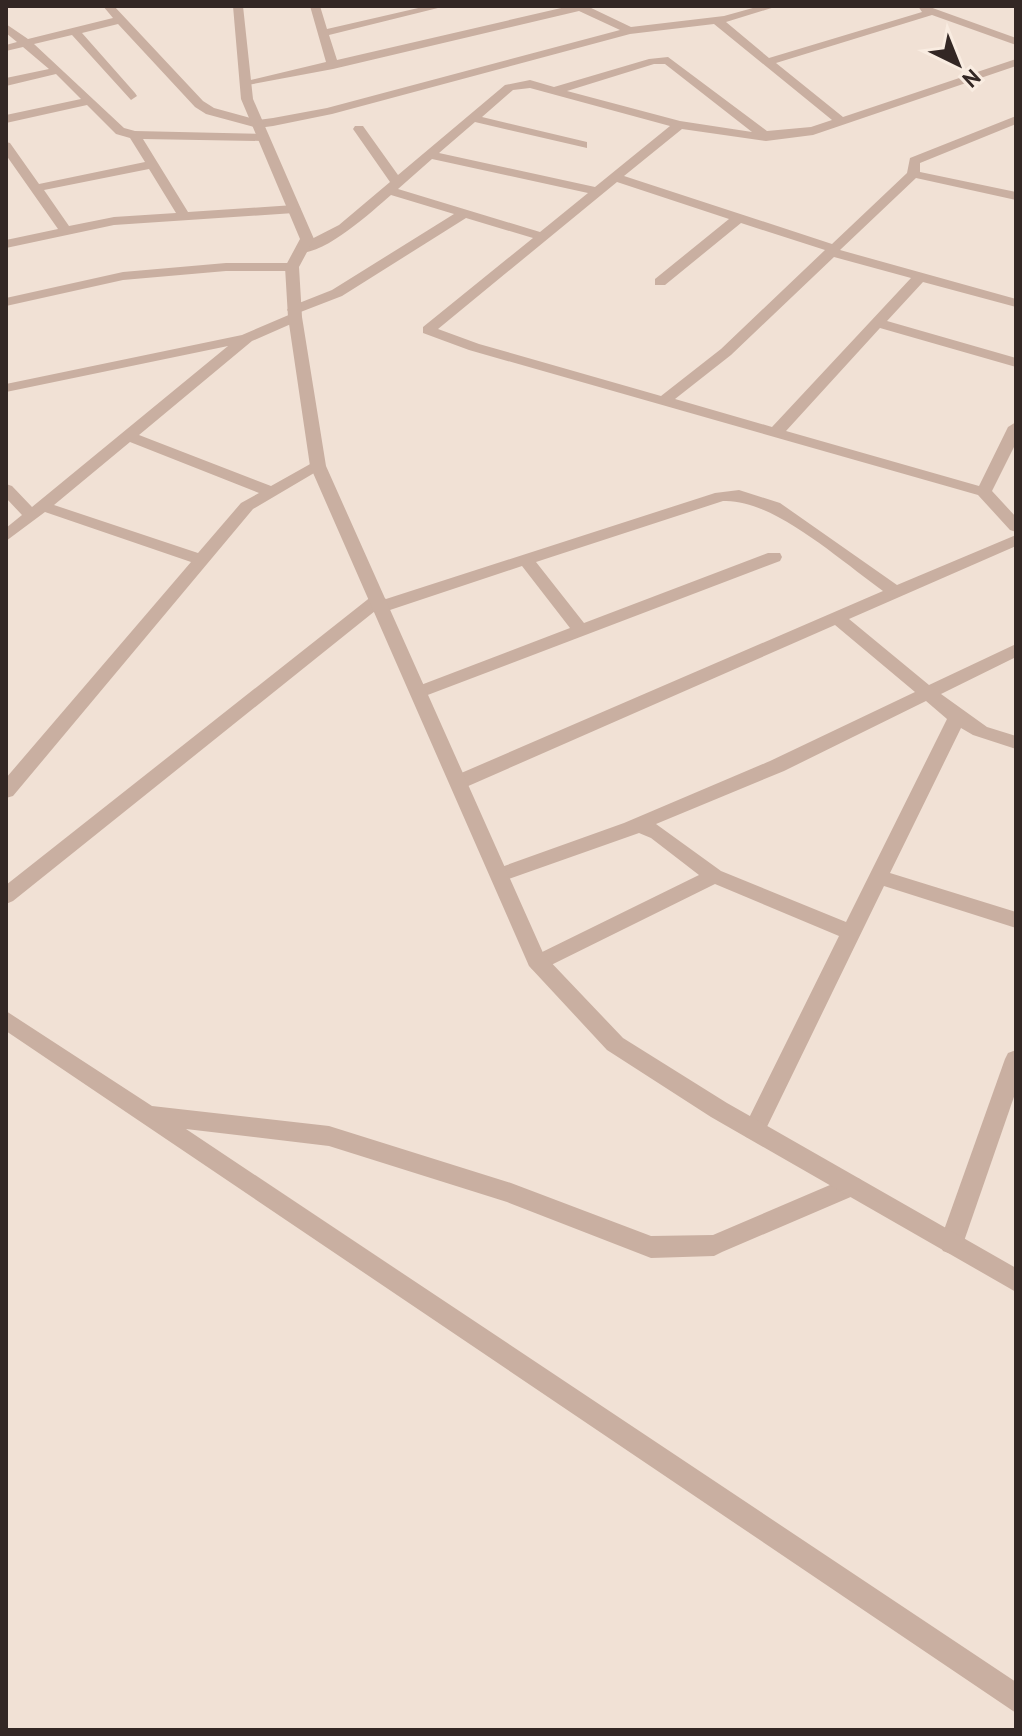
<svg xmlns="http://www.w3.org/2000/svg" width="1022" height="1736" font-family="'PT Sans',sans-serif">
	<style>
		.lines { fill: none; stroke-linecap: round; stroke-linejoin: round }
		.minor { fill: #c9afa1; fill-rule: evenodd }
		.tertiary { fill: #c9afa1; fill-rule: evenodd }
	</style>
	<rect width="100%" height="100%" fill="#f1e1d5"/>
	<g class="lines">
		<g class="minor">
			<path d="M103 6H114L203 101 214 108 258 120 273 118 327 108 620 30 579 11 333 69 242 86V82L326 62 310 6H320L327 29 427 6H446L329 35 337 60 570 6H587L631 27 724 16 760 6H778L726 22 769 58 922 12 918 6H927L1016 38V45L932 15 776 63 843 117 1016 59V66L813 135 766 141 682 129 624 176 832 244 907 173 910 158 1016 116V124L920 163V172L1016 192V200L916 178 840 250 1016 299V307L923 282 887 321 1016 358V367L880 328 786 431 979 486 1008 427 1016 422V443L992 491 1016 517V532L1010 530 978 495 469 350 423 333V327L533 238 466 218 342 296 298 313 302 317 300 320 252 341 139 435 271 486 312 463 318 461 326 466 253 509 13 796 6 798V778L191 562 45 512 6 541V528L22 515 6 498V484L12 486 32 507 228 346 6 392V384L242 335 291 314 287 310 289 307 332 290 454 214 391 195C370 213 324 256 296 253V247L339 225 390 182 353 129 355 126H363L398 175 505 85 530 80 554 87 649 59 668 57 767 131 811 127 832 120 714 24 630 34 332 114 273 126 258 128 206 114 195 107 118 24 82 33 135 93 137 96 131 100 72 35 34 44 124 128 135 131 267 134V140L263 141 143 139 188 212 294 205 301 209 294 213 114 225 6 248V240L58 229 6 155V142L10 143 39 184 145 162 130 138 116 134 87 105 6 123V115L81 99 56 74 6 86V78L49 69 23 47 6 51V45L17 42 6 33V24L28 39 113 18ZM654 64H665L752 132 680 121 567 91ZM530 88 670 126 595 187 439 153 475 122 587 148V142L482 117 513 90ZM432 159 588 193 540 232 398 189ZM149 169 176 213 114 217 69 226 44 190ZM617 182 729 219 655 279V285H665L741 223 825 250 721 349 661 396 479 344 438 329ZM834 257 911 278 772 427 675 399 731 355ZM130 442 259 493 241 503 198 553 54 505Z"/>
			<polygon points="226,263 292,263 299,267 292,271 226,271 123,280 6,306 6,298 123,272"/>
			<path d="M739 490 780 503 897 585 1016 535V546L849 619 929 685 1016 644V657L941 694 987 727 1016 736V749L973 735 961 728 890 873 1016 912V928L884 886 762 1137 754 1139 746 1137 743 1130 839 936 715 884 539 971 532 969 528 963 532 957 699 875 651 838 639 833 500 882 493 880 490 875 493 870 624 823 770 761 915 692 835 625 466 787 459 789 449 782 452 777 883 591C842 562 772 498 723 501L536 562 584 623 768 553H780L782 557 780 561 425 696H413L410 692 413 688 570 628 522 566 387 611H375L13 901 6 904V885L372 596 378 595 386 599 715 493ZM926 701 947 719 846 922 721 871 656 824 784 771Z"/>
			<polygon points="6,1011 152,1106 329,1126 511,1183 651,1236 713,1235 844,1179 852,1176 860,1179 864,1186 860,1193 722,1252 714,1256 651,1258 507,1202 329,1146 186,1129 1016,1682 1016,1713 6,1031"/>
			<polygon points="1016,1050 1016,1091 963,1244 959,1251 951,1254 943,1251 939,1244 1005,1059 1008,1053"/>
		</g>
		<polygon class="tertiary" points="233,6 243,6 253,99 314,239 299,267 302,317 326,466 544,955 623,1038 727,1103 1016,1268 1016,1292 711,1117 607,1050 529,966 310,466 288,317 285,267 300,239 241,99"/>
	</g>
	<rect width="1022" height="1736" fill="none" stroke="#332724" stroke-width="16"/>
	<g transform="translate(958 64) rotate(137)" stroke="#f9ece1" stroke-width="6" paint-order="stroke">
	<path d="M0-6L14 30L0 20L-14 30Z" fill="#332724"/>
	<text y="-12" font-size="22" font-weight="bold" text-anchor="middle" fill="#332724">N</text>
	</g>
</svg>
